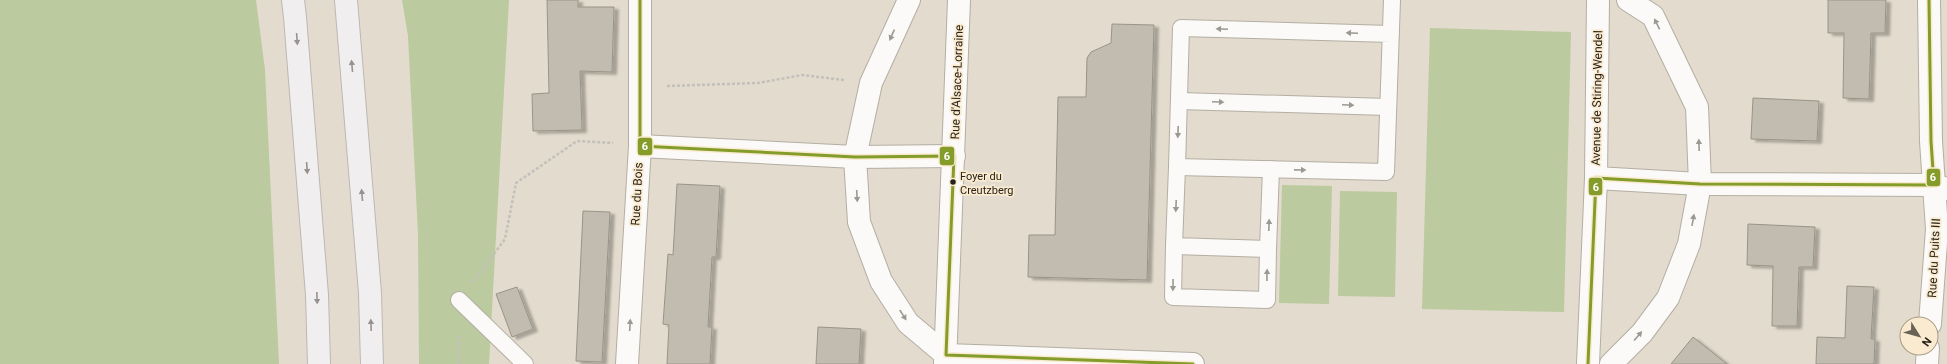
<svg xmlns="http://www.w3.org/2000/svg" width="1947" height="364" font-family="Roboto,sans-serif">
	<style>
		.green { fill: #bbca9f }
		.building { fill: #c1bbb0; stroke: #999388; filter: url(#shadow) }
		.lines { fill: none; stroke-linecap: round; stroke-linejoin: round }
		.lane-casing { stroke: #b4aea3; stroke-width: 18 }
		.street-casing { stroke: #b4aea3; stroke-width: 24 }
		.highway-casing { stroke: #bdb7b5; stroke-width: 24 }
		.path { stroke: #c3c0bb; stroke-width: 2.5; stroke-dasharray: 3 2; stroke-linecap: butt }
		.lane { stroke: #fbfaf8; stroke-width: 16 }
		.street { stroke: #fbfaf8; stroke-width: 22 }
		.highway { stroke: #f1eef0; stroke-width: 22 }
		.bus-1-casing { stroke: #faebd0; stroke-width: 6 }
		.bus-1 { stroke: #849c29; stroke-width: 3 }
		.oneway { fill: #9c9993 }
		.oneway2 { fill: #97928f }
		.bus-dot { fill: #282218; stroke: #faebd0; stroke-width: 1.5 }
		.labels { text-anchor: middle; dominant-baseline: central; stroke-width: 3.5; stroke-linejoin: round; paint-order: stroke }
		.bus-label { font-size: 11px; fill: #282218; stroke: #faebd0; text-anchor: start }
		.street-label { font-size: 12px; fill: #282218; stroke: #faebd0 }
		.line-badge { stroke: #faebd0; stroke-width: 1.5 }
		.badge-label { font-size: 11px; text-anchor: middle; font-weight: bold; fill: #fff }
	</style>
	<defs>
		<filter id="shadow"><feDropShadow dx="4.5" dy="2.5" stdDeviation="1" flood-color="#0004"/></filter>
	</defs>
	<rect width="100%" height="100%" fill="#e3dbcd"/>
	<g class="green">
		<polygon points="0,0 256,0 265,70 279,364 0,364"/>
		<polygon points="402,0 509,0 489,364 419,364 418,234 408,36"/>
		<polygon points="1430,28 1571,32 1564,312 1422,309"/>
		<polygon points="1282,185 1332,186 1329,304 1279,303"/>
		<polygon points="1340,191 1397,192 1395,297 1338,296"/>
	</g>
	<g class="building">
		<polygon points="547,0 578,0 578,7 614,7 612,72 580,71 582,130 533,131 532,94 549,93"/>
		<polygon points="1828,0 1886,0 1885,33 1871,33 1869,99 1843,98 1844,33 1828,33"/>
		<polygon points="1112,24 1154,25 1147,280 1028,277 1029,235 1055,235 1058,97 1086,97 1087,58 1091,52 1111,43"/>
		<polygon points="1753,98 1819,101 1817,141 1751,139"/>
		<polygon points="677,184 720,186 716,257 712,257 708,327 712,327 710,364 667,364 669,325 663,324 668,254 673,255"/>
		<polygon points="583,211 610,212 602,362 576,361"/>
		<polygon points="1748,224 1815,227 1813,267 1799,267 1797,326 1772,326 1773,266 1747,265"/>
		<polygon points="1847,286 1874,287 1871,339 1875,339 1874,364 1816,364 1817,337 1845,338"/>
		<polygon points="517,287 533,329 512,337 496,294"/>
		<polygon points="818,327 861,329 859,364 816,364"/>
		<polygon points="1693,337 1727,364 1671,364"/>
	</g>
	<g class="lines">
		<g class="lane-casing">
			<g id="lane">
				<polyline points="1391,34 1181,28 1177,167 1386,172 1392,0"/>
				<polyline points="1179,101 1388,107"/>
				<polyline points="1177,167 1174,246 1268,249 1271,169"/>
				<polyline points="1174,246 1173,297 1267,300 1268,249"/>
				<polyline points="459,300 525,364"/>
			</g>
		</g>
		<g class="street-casing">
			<g id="street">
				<polyline points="909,0 871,83 855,157 859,222 881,281 908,323 946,355"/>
				<polyline points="1929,0 1931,141 1937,229 1930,324"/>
				<polyline points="640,146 855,157 954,156"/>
				<polyline points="1596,178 1700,184 1934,185 1947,189"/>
				<polyline points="946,355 1193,364"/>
				<polyline points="627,364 640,146 640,0"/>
				<polyline points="945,364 959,0"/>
				<polyline points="1588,364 1596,178 1598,0"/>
				<polyline points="1611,364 1642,333 1668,298 1689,244 1700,184 1697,107 1653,16 1628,0"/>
				<polyline points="1927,364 1928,348"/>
			</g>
		</g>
		<g class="highway-casing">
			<g id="highway">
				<polyline points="293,0 295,17 317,295 319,364"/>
				<polyline points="346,0 370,293 372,364"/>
			</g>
		</g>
		<g class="path">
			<polyline points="667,86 758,83 802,75 844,80"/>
			<polyline points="473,282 505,239 516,183 577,141 613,143"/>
			<polyline points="459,364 459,335"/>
		</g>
		<use href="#lane" class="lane"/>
		<use href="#street" class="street"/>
		<use href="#highway" class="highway"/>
		<g class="bus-1-casing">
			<g id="bus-1">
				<polyline points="640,0 640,146 855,157 954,156 946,355 1193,364"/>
				<polyline points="1588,364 1596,178 1700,184 1934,185 1931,141 1929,0"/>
			</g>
		</g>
		<use href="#bus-1" class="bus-1"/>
	</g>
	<defs><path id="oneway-solid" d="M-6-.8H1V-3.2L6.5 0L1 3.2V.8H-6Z"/></defs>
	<g class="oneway">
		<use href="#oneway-solid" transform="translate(1657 24) rotate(-116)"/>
		<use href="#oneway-solid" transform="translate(1222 29) rotate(-178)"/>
		<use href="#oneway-solid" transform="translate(1352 33) rotate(-178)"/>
		<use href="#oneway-solid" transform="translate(892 35) rotate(114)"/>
		<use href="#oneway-solid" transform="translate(1218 102) rotate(2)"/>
		<use href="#oneway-solid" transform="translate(1348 105) rotate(2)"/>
		<use href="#oneway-solid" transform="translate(1178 132) rotate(92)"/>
		<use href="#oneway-solid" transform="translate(1699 145) rotate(-92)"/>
		<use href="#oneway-solid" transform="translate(1300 170) rotate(1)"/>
		<use href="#oneway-solid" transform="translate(857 196) rotate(87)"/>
		<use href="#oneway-solid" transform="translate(1176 206) rotate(92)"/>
		<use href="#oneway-solid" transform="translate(1693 220) rotate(-80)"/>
		<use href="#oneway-solid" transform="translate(1269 225) rotate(-88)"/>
		<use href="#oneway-solid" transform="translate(1267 275) rotate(-89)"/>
		<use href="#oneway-solid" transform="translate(1173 285) rotate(91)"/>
		<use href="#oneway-solid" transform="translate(903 315) rotate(57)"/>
		<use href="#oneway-solid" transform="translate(630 325) rotate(-87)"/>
		<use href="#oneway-solid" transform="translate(1638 336) rotate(-49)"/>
	</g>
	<g class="oneway2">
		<use href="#oneway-solid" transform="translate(297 39) rotate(86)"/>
		<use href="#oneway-solid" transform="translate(352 66) rotate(-95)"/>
		<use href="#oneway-solid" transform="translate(307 168) rotate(86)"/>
		<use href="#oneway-solid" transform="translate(362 195) rotate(-95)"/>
		<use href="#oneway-solid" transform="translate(317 298) rotate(88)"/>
		<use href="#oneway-solid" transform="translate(371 325) rotate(-92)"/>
	</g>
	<circle class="bus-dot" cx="953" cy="182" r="3.5"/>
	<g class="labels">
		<g class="bus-label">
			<text x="960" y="176">Foyer du<tspan x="960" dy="14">Creutzberg</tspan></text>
		</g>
		<g class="street-label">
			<text transform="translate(957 82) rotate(-88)">Rue d'Alsace-Lorraine</text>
			<text transform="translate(1597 98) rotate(-89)">Avenue de Stiring-Wendel</text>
			<text transform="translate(637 194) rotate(-87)">Rue du Bois</text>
			<text transform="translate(1934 258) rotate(-87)">Rue du Puits III</text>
		</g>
	</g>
	<g class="line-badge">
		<rect x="637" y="137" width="16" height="19" rx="4" fill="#849c29"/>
		<rect x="939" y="146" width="16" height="20" rx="4" fill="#849c29"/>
		<rect x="1926" y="168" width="15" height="19" rx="4" fill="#849c29"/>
		<rect x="1588" y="177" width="15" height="19" rx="4" fill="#849c29"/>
	</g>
	<g class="badge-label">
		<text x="645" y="150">6</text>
		<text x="947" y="160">6</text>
		<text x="1933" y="181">6</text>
		<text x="1596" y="191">6</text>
	</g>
	<g transform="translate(1919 336) rotate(127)"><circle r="19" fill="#faebd0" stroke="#a69b86"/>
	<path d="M0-3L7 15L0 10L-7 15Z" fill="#696357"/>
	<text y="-6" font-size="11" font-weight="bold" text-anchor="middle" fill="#282218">N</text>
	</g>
</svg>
